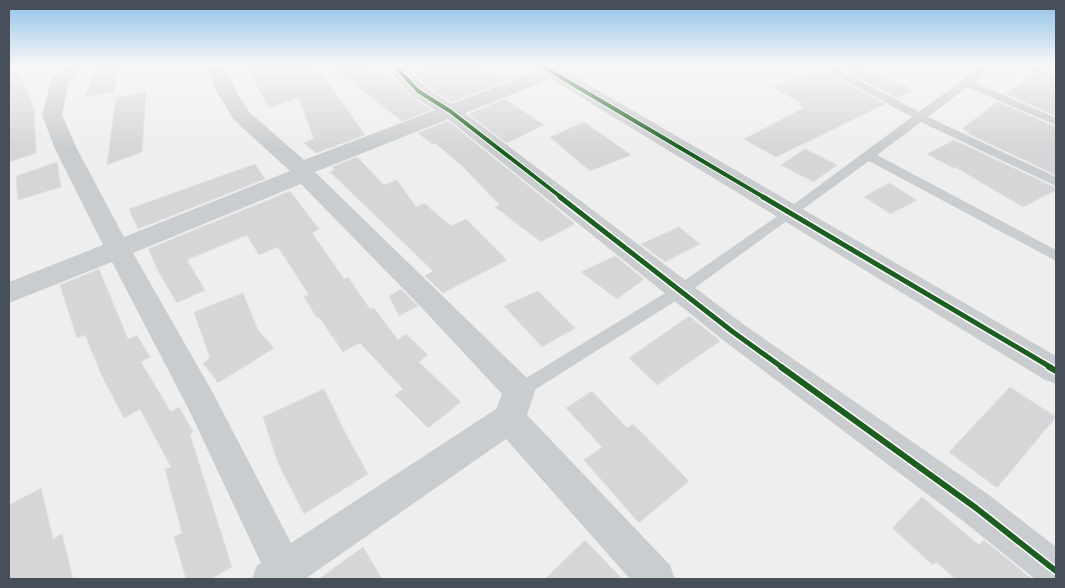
<svg xmlns="http://www.w3.org/2000/svg" width="1065" height="588" font-family="'Fira Sans Condensed',sans-serif">
	<style>
		.building { fill: #d6d6d8; stroke: #e0e0e1 }
		.lines { fill: none; stroke-linecap: round; stroke-linejoin: round }
		.lane { fill: #cacdcf; fill-rule: evenodd }
		.street { fill: #cacdcf; fill-rule: evenodd }
		.cycleway-far2-casing { stroke: #fff; stroke-width: 6 }
		.cycleway-far1-casing { stroke: #fff; stroke-width: 8 }
		.cycleway-casing { stroke: #fff; stroke-width: 9 }
		.cycleway-far2 { stroke: #1b5e20; stroke-width: 4 }
		.cycleway-far1 { stroke: #1b5e20; stroke-width: 5 }
		.cycleway { stroke: #1b5e20; stroke-width: 6 }
	</style>
	<rect width="100%" height="100%" fill="#efeeee"/>
	<g class="building">
		<polygon points="9,66 17,66 34,109 36,153 9,162"/>
		<polygon points="96,66 121,66 113,92 85,96"/>
		<polygon points="246,66 317,66 365,135 316,153 304,143 314,139 299,98 269,108"/>
		<polygon points="331,66 371,66 385,78 392,76 410,96 431,110 402,121"/>
		<polygon points="424,66 482,66 509,80 452,102 426,86 412,70"/>
		<polygon points="837,66 862,66 914,90 897,98"/>
		<polygon points="820,69 885,104 776,157 744,139 804,108 799,105 802,104 773,87"/>
		<polygon points="1033,74 1056,84 1056,116 1006,94"/>
		<polygon points="146,92 142,152 107,165 116,98"/>
		<polygon points="505,99 544,125 507,143 469,114"/>
		<polygon points="997,102 1056,127 1056,175 967,133 970,132 962,129"/>
		<polygon points="448,121 551,204 575,224 541,242 495,207 500,205 461,165 435,143 432,144 418,133"/>
		<polygon points="584,122 631,155 590,171 550,137"/>
		<polygon points="954,140 1056,188 1056,190 1023,207 955,167 953,168 927,154"/>
		<polygon points="805,149 837,165 813,182 781,165"/>
		<polygon points="357,157 384,185 397,180 416,207 424,203 451,226 466,219 507,260 443,293 425,276 433,271 330,172 335,170 332,167"/>
		<polygon points="57,162 61,187 18,200 16,176"/>
		<polygon points="255,164 265,179 138,229 129,209"/>
		<polygon points="889,183 917,200 891,214 864,197"/>
		<polygon points="290,191 319,229 312,233 344,279 348,277 370,309 374,308 398,340 406,334 428,355 419,362 461,402 428,428 395,395 403,389 360,343 343,352 319,317 317,318 304,297 309,295 278,247 259,255 247,235 187,260 205,290 177,303 158,271 148,249"/>
		<polygon points="679,227 700,244 665,262 641,244"/>
		<polygon points="615,256 644,279 617,299 581,272"/>
		<polygon points="99,269 128,339 137,335 150,357 141,362 171,412 179,407 193,432 190,435 232,567 211,579 186,579 174,537 182,533 165,469 171,467 140,409 124,418 102,376 85,335 77,338 60,285"/>
		<polygon points="401,289 418,306 399,316 389,296"/>
		<polygon points="538,291 575,328 542,347 504,306"/>
		<polygon points="243,293 258,330 274,348 218,383 203,363 210,358 194,312"/>
		<polygon points="689,316 720,341 657,385 629,358"/>
		<polygon points="1010,387 1056,417 997,488 949,452"/>
		<polygon points="324,389 346,434 368,474 304,514 278,463 263,417"/>
		<polygon points="592,391 627,428 633,424 689,481 639,523 584,460 602,447 566,408"/>
		<polygon points="41,488 53,539 62,534 73,579 9,579 9,505"/>
		<polygon points="922,497 979,545 984,540 1032,579 955,579 936,562 933,565 892,528"/>
		<polygon points="585,540 622,579 545,579"/>
		<polygon points="363,547 382,579 319,579"/>
	</g>
	<g class="lines">
		<g class="lane">
			<polygon points="819,66 832,66 919,112 982,66 994,66 974,82 1056,118 1056,125 967,87 928,117 1056,177 1056,186 921,122 877,155 1056,250 1056,261 869,161 685,295 525,396 519,398 513,396 510,391 513,386 675,287 786,210 912,117"/>
			<polygon points="1019,66 1034,66 1056,75 1056,82"/>
		</g>
		<path class="street" d="M62 66H82L69 81 62 115 77 149 124 237 290 171 234 120 216 91 207 66H225L236 91 249 112 304 160 435 110 411 95 386 66H405L425 87 452 104 538 71 533 66H556L1056 356V384L1045 380 551 79 465 113 743 324 989 495 1056 547V579H1035L963 521 723 340 448 119 315 172 530 381 535 391 527 415 670 565 675 579H630L506 439 308 577V579H252L257 565 261 563 190 412 112 262 9 303V282L103 245 55 149 42 115 51 80ZM301 184 421 307 502 394 496 409 291 543 213 393 133 253Z"/>
		<g class="cycleway-far2-casing">
			<g id="cycleway-far2">
				<polyline points="395,66 418,91 450,111 562,198"/>
				<polyline points="542,66 765,198"/>
			</g>
		</g>
		<g class="cycleway-far1-casing">
			<g id="cycleway-far1">
				<polyline points="560,197 733,332 783,368"/>
				<polyline points="763,197 1052,368"/>
			</g>
		</g>
		<g class="cycleway-casing">
			<g id="cycleway">
				<polyline points="781,367 976,508 1056,571"/>
				<polyline points="1049,367 1056,371"/>
			</g>
		</g>
		<use href="#cycleway-far2" class="cycleway-far2"/>
		<use href="#cycleway-far1" class="cycleway-far1"/>
		<use href="#cycleway" class="cycleway"/>
	</g>
	<linearGradient id="sky" x2="0" y2="1"><stop stop-color="#8fc2e8"/><stop offset="0.44" stop-color="#f8f7f7"/><stop offset="1" stop-color="#f8f7f7" stop-opacity="0"/></linearGradient>
	<rect width="1065" height="149" fill="url(#sky)"/>
	<rect width="1065" height="588" fill="none" stroke="#47505a" stroke-width="20"/>
</svg>
